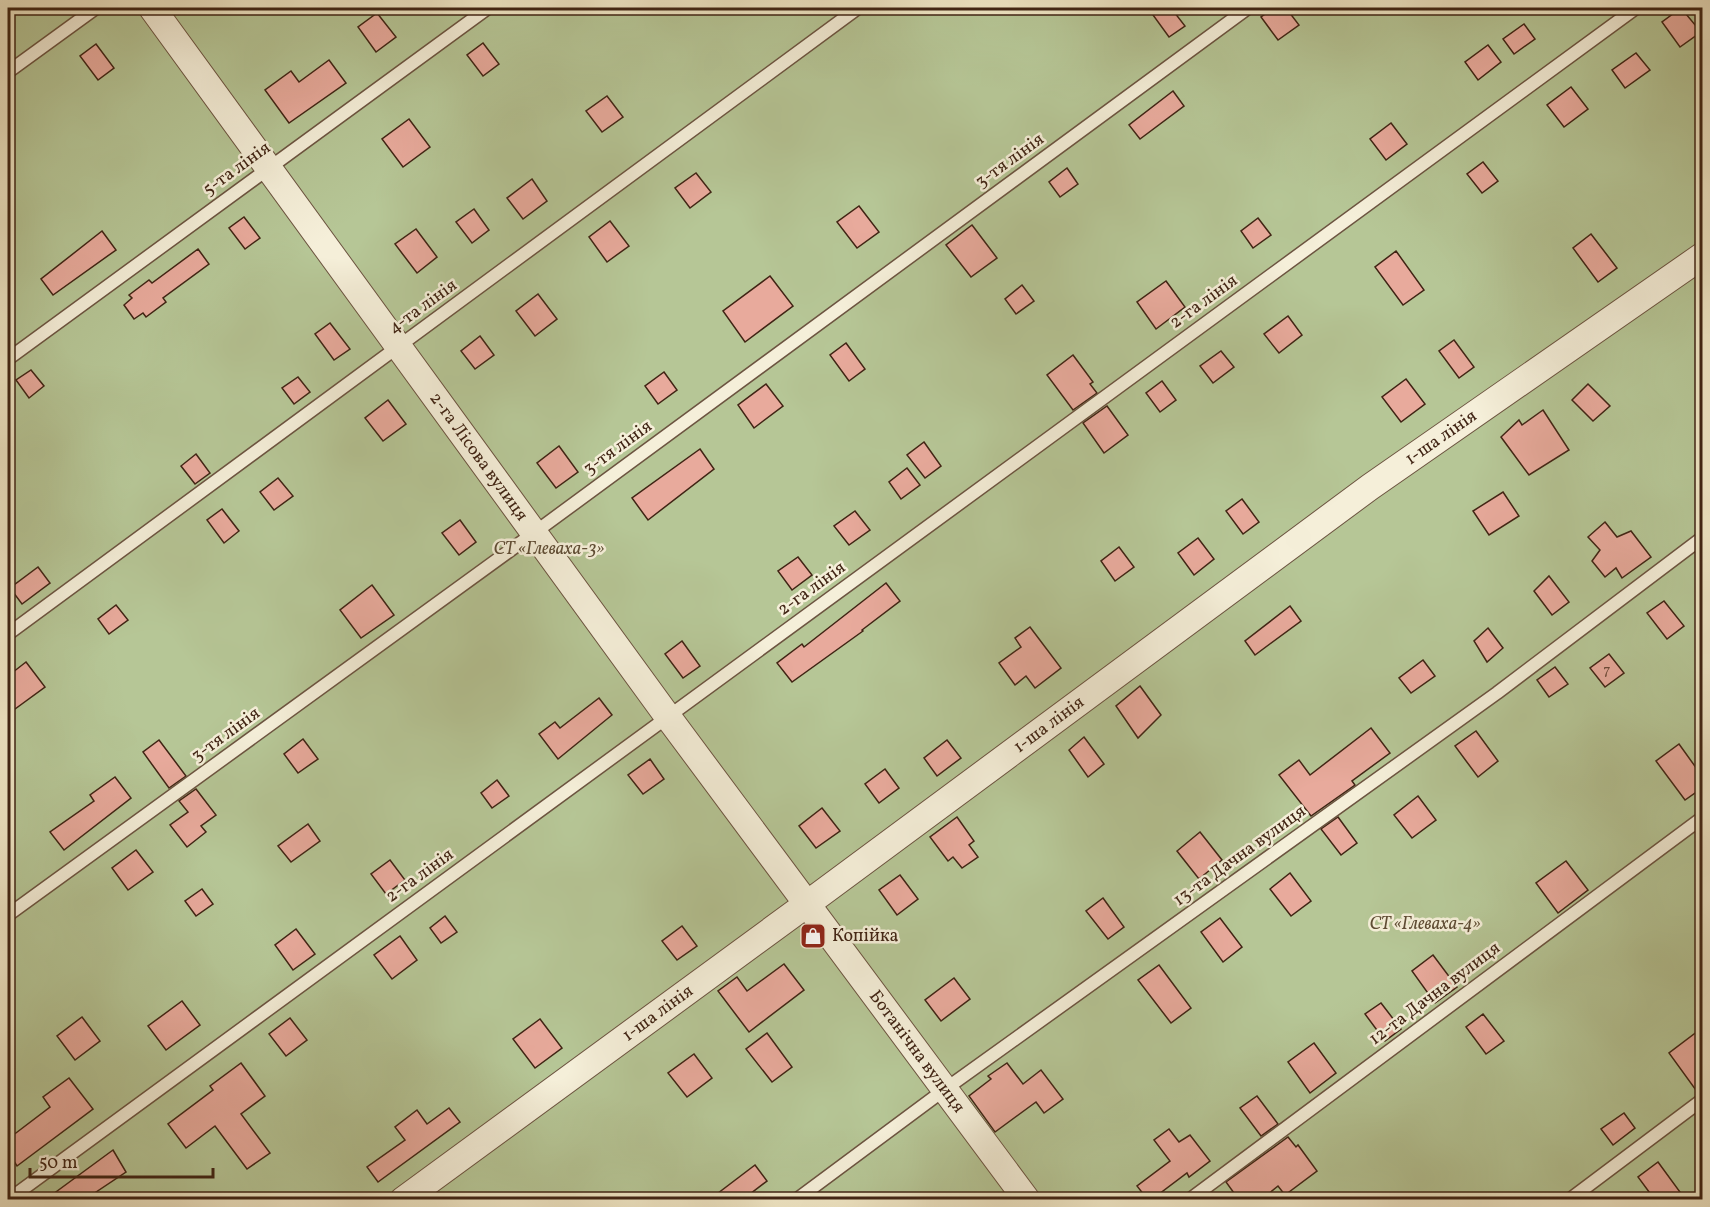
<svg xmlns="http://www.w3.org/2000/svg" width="1710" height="1207" font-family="Vollkorn,serif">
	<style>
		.green { fill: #b6c696; stroke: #7b7555; stroke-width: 1.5 }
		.building { fill: #e8aa9c; stroke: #402414; stroke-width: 1.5 }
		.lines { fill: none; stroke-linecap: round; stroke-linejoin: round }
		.lane-casing { stroke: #6c5440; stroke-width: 15 }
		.street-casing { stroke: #6c5440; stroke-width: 28 }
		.lane { stroke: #f5efd9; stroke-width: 12 }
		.street { stroke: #f5efd9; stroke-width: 26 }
		.labels { text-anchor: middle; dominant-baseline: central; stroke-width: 5; stroke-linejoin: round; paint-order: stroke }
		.number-label { font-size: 15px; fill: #6a4636 }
		.street-label { font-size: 18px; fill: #402414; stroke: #f5efd9 }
		.park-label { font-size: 18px; font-style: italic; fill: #5e4c34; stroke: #f5efd9 }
		.poi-label { font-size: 18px; fill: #402414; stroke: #f5efd9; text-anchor: start }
	</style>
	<rect width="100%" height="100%" fill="#efe6c5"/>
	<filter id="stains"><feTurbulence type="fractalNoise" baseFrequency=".00333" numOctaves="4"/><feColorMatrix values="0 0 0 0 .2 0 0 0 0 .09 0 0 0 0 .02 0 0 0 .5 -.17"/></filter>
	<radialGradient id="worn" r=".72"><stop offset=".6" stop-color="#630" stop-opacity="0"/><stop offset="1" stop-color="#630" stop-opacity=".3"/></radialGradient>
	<rect class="green" x="8" y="8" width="1694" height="1191"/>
	<g class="building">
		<polygon points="1164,8 1171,8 1185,26 1169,37 1153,15"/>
		<polygon points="1274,8 1286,8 1299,25 1278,40 1261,17"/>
		<polygon points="1681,8 1701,32 1680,47 1662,22"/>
		<polygon points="377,13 396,37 376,52 358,27"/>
		<polygon points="1524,24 1535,39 1514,54 1503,39"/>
		<polygon points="483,43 499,64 483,76 467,55"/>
		<polygon points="96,44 114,68 98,80 80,56"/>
		<polygon points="1488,45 1501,62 1478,80 1465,62"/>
		<polygon points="1636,53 1650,70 1625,88 1612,70"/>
		<polygon points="329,60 346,83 289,123 265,90 291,71 299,82"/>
		<polygon points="1571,87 1588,109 1564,127 1547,105"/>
		<polygon points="1173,91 1184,106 1140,139 1129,125"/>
		<polygon points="607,96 623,117 602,132 586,111"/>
		<polygon points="409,119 430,147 403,167 382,139"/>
		<polygon points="1391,123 1407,144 1386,160 1370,139"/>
		<polygon points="1483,162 1498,181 1482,193 1467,174"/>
		<polygon points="1067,168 1078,184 1060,197 1049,182"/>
		<polygon points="696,173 711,192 690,208 675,188"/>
		<polygon points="532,179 547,201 523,219 507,198"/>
		<polygon points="859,206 879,232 857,248 837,222"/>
		<polygon points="474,209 489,230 472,243 456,222"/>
		<polygon points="244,217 260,238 245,249 229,228"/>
		<polygon points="1258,218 1271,235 1253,248 1241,231"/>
		<polygon points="610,221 629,246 607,262 589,237"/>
		<polygon points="972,225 997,258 971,277 946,245"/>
		<polygon points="416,229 437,257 417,273 395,244"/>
		<polygon points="102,231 116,250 53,295 41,279"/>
		<polygon points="1591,234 1617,268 1598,282 1573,248"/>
		<polygon points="198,249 209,264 163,298 166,302 146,317 143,313 134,319 124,305 132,298 129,295 149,280 152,283"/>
		<polygon points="1396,251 1424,290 1403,305 1375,267"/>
		<polygon points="770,276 793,306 745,342 723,311"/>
		<polygon points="1166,281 1185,307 1156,329 1137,302"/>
		<polygon points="1022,285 1034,301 1016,314 1005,299"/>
		<polygon points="538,294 557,319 535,336 516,311"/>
		<polygon points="1288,316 1302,335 1279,353 1264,334"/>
		<polygon points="330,323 350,349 334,360 315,334"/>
		<polygon points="480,336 494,355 475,369 461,351"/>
		<polygon points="1454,340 1474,367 1459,378 1439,351"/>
		<polygon points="846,343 865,369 849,381 830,355"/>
		<polygon points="1221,351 1234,367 1213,383 1200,366"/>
		<polygon points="1073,355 1093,382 1090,384 1097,393 1073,410 1047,375"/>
		<polygon points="31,370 44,386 29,398 16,380"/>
		<polygon points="664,372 677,390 658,404 645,386"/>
		<polygon points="298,377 310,392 294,404 282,388"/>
		<polygon points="1406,379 1425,404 1401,422 1382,397"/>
		<polygon points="1162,381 1176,400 1160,412 1146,393"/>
		<polygon points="766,384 783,406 754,428 738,405"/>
		<polygon points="1588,384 1610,406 1593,421 1572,400"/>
		<polygon points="388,400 406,424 383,441 365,418"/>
		<polygon points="1107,406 1128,435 1104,453 1083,423"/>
		<polygon points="1543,410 1569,450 1529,475 1501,437 1519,420 1522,425"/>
		<polygon points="924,442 941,466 925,478 907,455"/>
		<polygon points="559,446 578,472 556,488 537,463"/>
		<polygon points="700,449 714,469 648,520 632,498"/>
		<polygon points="196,454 210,473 195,484 181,466"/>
		<polygon points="907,468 920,485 901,499 889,482"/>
		<polygon points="278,478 293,496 274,510 260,492"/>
		<polygon points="1503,492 1519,516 1489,535 1473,511"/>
		<polygon points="1242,499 1259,522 1243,534 1226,511"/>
		<polygon points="222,509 239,531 224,543 207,520"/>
		<polygon points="855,511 870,530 849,545 834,526"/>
		<polygon points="460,520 476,542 459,555 442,533"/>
		<polygon points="1605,522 1617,537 1631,531 1651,557 1622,578 1616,568 1605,577 1592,561 1600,550 1588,537"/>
		<polygon points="1198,538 1214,559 1194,575 1178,553"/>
		<polygon points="1119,547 1134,567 1115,581 1101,561"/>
		<polygon points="798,557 812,575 792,590 778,571"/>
		<polygon points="38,567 50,583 22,604 10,588"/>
		<polygon points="1549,576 1569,602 1552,615 1534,591"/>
		<polygon points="886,583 900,601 862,630 863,631 792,682 777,663 802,644 804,647"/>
		<polygon points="372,585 394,615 361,638 340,610"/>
		<polygon points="1664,601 1684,626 1667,639 1647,613"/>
		<polygon points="116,605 128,620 109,634 98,619"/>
		<polygon points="1290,606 1301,621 1255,655 1245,641"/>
		<polygon points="1030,627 1061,668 1035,688 1026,676 1015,685 999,663 1021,647 1015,638"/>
		<polygon points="1488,628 1503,648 1487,662 1474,641"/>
		<polygon points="682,641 700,666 683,678 665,654"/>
		<polygon points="1609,654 1624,673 1605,687 1590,668"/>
		<polygon points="1423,660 1435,676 1411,693 1399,678"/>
		<polygon points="26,662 45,687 15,709 8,699 8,676"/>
		<polygon points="1555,667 1568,684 1549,697 1537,680"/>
		<polygon points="1140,686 1161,715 1138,738 1116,706"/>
		<polygon points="599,698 612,715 558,759 539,734 555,722 560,728"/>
		<polygon points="1371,728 1390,753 1352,781 1355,785 1311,816 1279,775 1299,760 1310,775"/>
		<polygon points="1476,731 1498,761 1478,777 1455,746"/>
		<polygon points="1084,737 1104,764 1088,777 1069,750"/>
		<polygon points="303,739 318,759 298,773 284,754"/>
		<polygon points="159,740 186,776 169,788 143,752"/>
		<polygon points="947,740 961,758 937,776 924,758"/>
		<polygon points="1679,744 1702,776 1702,788 1685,800 1656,761"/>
		<polygon points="650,759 664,779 643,794 628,775"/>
		<polygon points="885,769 899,788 879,803 865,784"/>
		<polygon points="115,777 131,798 64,850 50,832 94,801 90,795"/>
		<polygon points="497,780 509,796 492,808 481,793"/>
		<polygon points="196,789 216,815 201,826 206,832 187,847 170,825 188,812 179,801"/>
		<polygon points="1418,796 1436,820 1412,838 1394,815"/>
		<polygon points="822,808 840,831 816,848 799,826"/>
		<polygon points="957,817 974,841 969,845 978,857 962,868 953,857 948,861 930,837"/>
		<polygon points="1338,817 1357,843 1341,855 1321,829"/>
		<polygon points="308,824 320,841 291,862 278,846"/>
		<polygon points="1200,832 1222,860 1199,879 1177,851"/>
		<polygon points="136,850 153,872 128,890 112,868"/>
		<polygon points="390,860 405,880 386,894 371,874"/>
		<polygon points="1566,861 1588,890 1558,913 1536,883"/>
		<polygon points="1290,873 1311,901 1291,916 1270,889"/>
		<polygon points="900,875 918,899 897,915 879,890"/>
		<polygon points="202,889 213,904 196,916 185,901"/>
		<polygon points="1103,898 1124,927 1108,939 1086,911"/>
		<polygon points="445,916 457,932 441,943 430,928"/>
		<polygon points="1220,918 1242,947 1223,962 1201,932"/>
		<polygon points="682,926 697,946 677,960 662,941"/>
		<polygon points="296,929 315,954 293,970 275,945"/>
		<polygon points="400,936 417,960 392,979 374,955"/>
		<polygon points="1433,955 1457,987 1435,1003 1412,971"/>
		<polygon points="784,964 804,990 749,1032 718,991 737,977 747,991"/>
		<polygon points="1159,965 1191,1008 1171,1023 1138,980"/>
		<polygon points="954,978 970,999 941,1021 925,1000"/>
		<polygon points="182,1001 200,1025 166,1050 148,1026"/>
		<polygon points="1381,1003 1401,1029 1385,1041 1365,1014"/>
		<polygon points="1483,1014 1504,1041 1486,1054 1466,1027"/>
		<polygon points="82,1017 100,1041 75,1060 57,1036"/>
		<polygon points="290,1018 307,1040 286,1056 269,1034"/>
		<polygon points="540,1019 562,1048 535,1068 513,1039"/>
		<polygon points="1702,1028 1702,1092 1698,1093 1669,1053"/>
		<polygon points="767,1033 792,1067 772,1082 746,1049"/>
		<polygon points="1314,1043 1336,1073 1310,1093 1288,1062"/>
		<polygon points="694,1054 712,1078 687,1097 668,1073"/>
		<polygon points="241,1063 265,1096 241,1114 270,1153 247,1169 215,1126 186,1148 168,1124 213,1090 210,1086"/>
		<polygon points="1007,1063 1023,1084 1041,1070 1063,1099 1044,1113 1036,1102 995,1132 969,1096 991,1079 988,1076"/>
		<polygon points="69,1078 93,1109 17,1166 8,1152 8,1139 50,1107 43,1097"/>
		<polygon points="1257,1096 1278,1124 1261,1136 1240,1108"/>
		<polygon points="449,1108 460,1122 378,1182 367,1167 405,1140 395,1127 417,1110 427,1124"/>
		<polygon points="1624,1113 1635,1128 1613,1145 1601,1129"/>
		<polygon points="1169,1129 1179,1142 1190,1135 1210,1161 1189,1177 1187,1173 1151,1200 1148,1200 1137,1186 1170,1161 1154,1140"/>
		<polygon points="1288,1137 1296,1147 1298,1145 1317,1171 1285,1195 1278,1186 1261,1200 1239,1200 1226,1182"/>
		<polygon points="113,1150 126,1172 84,1200 45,1200"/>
		<polygon points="1658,1162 1680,1192 1670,1200 1655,1200 1638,1177"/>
		<polygon points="755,1165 767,1181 742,1200 709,1200"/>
	</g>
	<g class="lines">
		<g class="lane-casing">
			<g id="lane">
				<polyline points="8,72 96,8"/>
				<polyline points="8,359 488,8"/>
				<polyline points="8,634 858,8"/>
				<polyline points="8,915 534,533 1248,8"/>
				<polyline points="8,1200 1636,8"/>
				<polyline points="796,1200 944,1090 1497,693 1702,538"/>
				<polyline points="1189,1200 1702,818"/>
				<polyline points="1569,1200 1702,1100"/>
			</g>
		</g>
		<g class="street-casing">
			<g id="street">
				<path id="s1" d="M152 8 668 717 1027 1200"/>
				<path id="s2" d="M403 1200 807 904 1370 487 1702 256"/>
			</g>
		</g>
		<use href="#lane" class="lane"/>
		<use href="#street" class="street"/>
	</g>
	<defs>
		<g id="shop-square" transform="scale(1.35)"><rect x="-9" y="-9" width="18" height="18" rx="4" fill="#8f2418" stroke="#f5efd9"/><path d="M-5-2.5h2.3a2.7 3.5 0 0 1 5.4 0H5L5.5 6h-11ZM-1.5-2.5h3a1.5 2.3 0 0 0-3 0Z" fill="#fff"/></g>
	</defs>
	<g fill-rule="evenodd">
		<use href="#shop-square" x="813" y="936"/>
	</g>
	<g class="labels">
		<g class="number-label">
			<text x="1607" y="670">7</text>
		</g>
		<g class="street-label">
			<text transform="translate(1010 161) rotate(-36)">3-тя лінія</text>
			<text transform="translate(237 169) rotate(-36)">5-та лінія</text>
			<text transform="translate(1204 302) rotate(-36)">2-га лінія</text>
			<text transform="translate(423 307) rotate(-36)">4-та лінія</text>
			<text stroke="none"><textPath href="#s2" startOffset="1288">1-ша лінія</textPath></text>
			<text transform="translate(618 448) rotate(-36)">3-тя лінія</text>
			<text stroke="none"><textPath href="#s1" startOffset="555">2-га Лісова вулиця</textPath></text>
			<text transform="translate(812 589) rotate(-36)">2-га лінія</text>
			<text stroke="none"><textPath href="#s2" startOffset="802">1-ша лінія</textPath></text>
			<text transform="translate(226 735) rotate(-36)">3-тя лінія</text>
			<text transform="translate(1240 856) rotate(-36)">13-та Дачна вулиця</text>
			<text transform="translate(420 876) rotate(-36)">2-га лінія</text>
			<text transform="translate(1435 994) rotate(-37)">12-та Дачна вулиця</text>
			<text stroke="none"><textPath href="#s2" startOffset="316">1-ша лінія</textPath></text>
			<text stroke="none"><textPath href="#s1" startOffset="1294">Ботанічна вулиця</textPath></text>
		</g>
		<g class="park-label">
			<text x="549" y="549">СТ «Глеваха-3»</text>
			<text x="1425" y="924">СТ «Глеваха-4»</text>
		</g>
		<g class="poi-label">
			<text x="832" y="936">Копійка</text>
		</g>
	</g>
	<rect width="1710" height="1207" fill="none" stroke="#efe6c5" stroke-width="30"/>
	<rect x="9" y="9" width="1692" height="1189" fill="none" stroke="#402414" stroke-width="3"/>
	<rect x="15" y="15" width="1680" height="1177" fill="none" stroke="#402414" stroke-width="1.5"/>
	<path d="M30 1168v9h183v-9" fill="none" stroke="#402414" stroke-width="3"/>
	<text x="39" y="1168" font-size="18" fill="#402414" stroke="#f5efd9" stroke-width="4.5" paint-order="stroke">50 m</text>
	<rect width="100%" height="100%" filter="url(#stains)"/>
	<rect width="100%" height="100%" fill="url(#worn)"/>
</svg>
